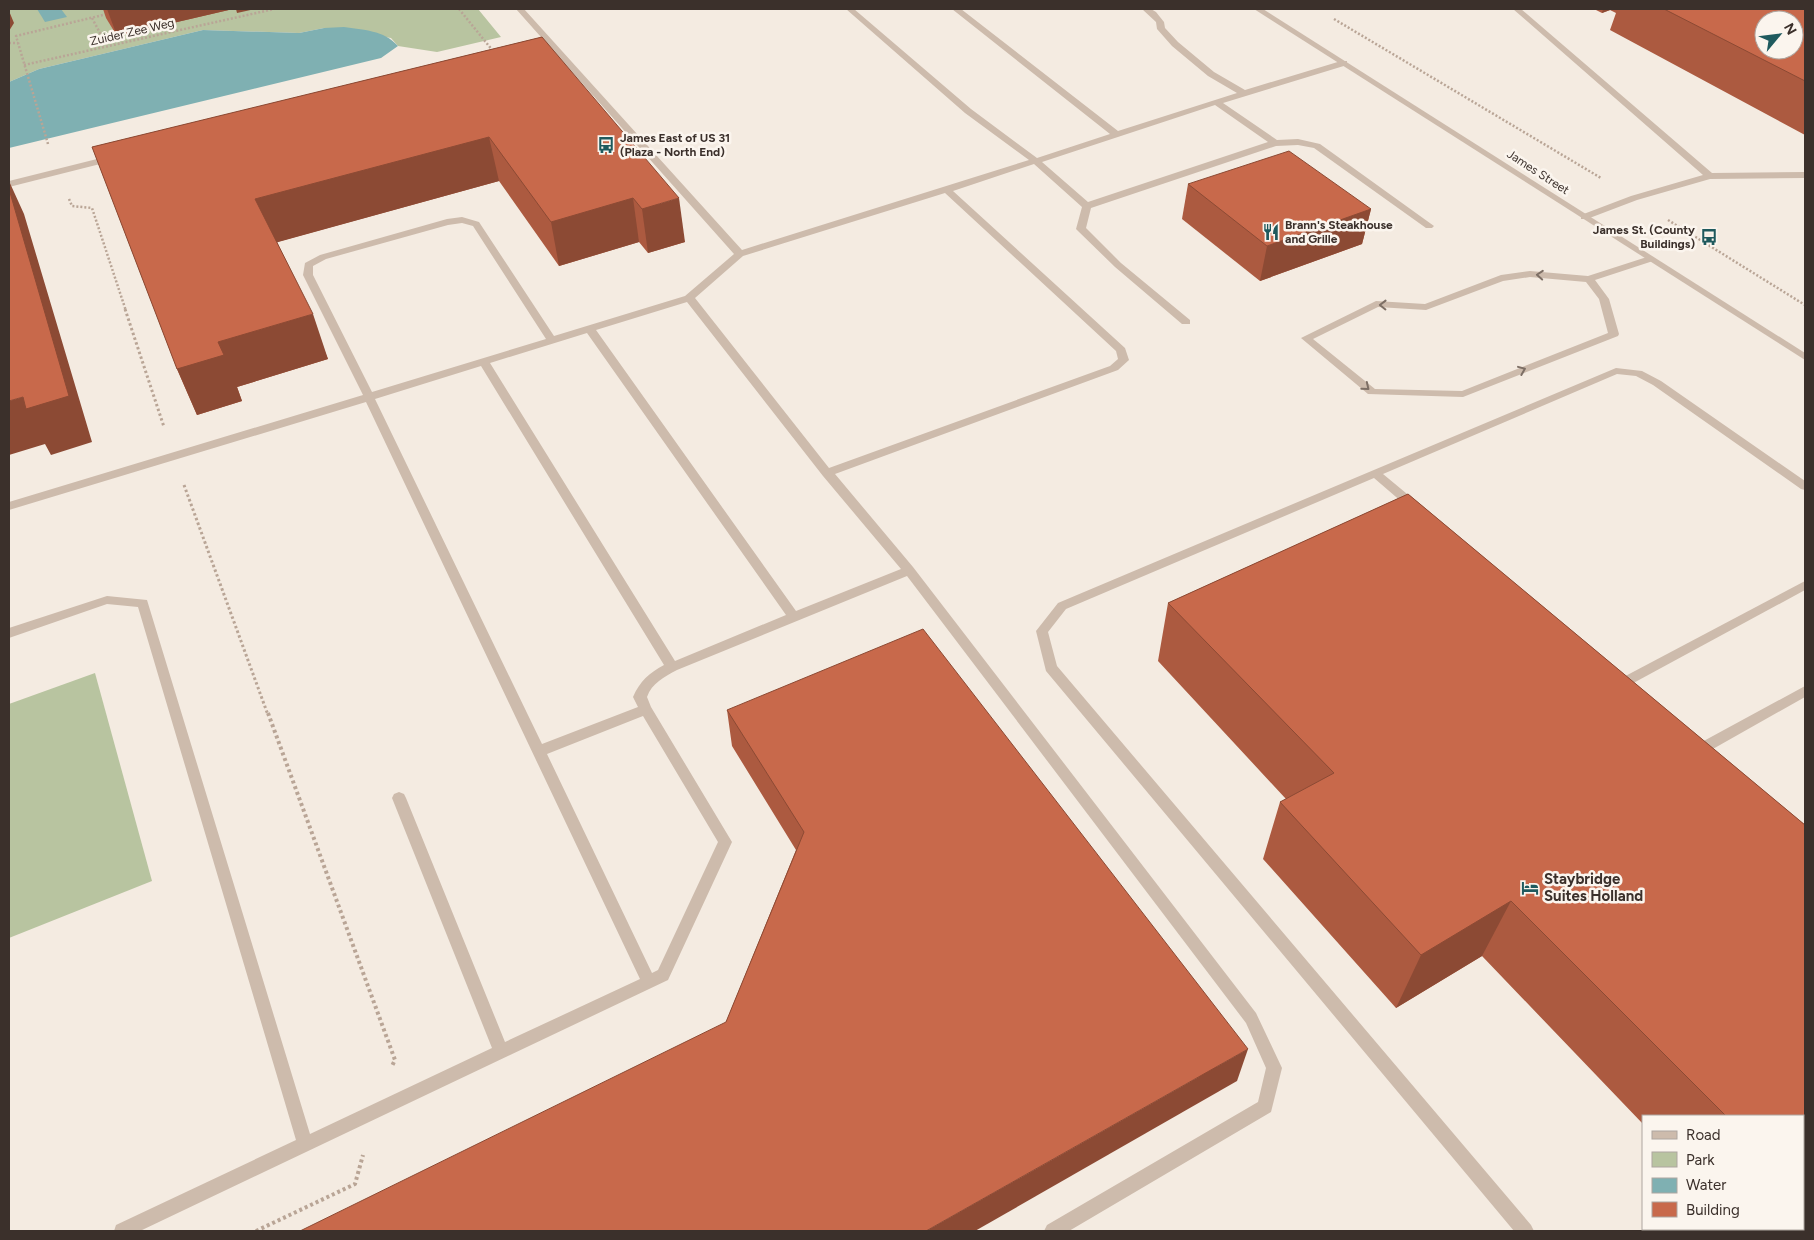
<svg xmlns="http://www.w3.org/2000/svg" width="1814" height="1240" font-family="Figtree,sans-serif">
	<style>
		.green { fill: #b8c4a0 }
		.water { fill: #7fb0b2 }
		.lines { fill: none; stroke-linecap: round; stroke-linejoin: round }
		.path-far2 { stroke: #b9a596; stroke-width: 2.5; stroke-dasharray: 2 2; stroke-linecap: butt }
		.path-far1 { stroke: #b9a596; stroke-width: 3; stroke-dasharray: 2.5 2.5; stroke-linecap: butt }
		.path { stroke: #b9a596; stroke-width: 4; stroke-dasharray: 3 3; stroke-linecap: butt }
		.service { fill: #cdbbac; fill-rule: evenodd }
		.tertiary { fill: #cdbbac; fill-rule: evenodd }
		.wall { fill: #ac5a40 }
		.shaded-wall { fill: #8c4a34 }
		.building { fill: #c8694b; stroke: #8c4a34; fill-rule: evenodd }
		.oneway { stroke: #7d6f65 }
		.labels { text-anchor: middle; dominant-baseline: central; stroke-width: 5; stroke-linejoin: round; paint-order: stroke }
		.far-street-label { font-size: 12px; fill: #3b302b; stroke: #fbf5ee }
		.far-poi-label { font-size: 12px; font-weight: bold; fill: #3b302b; stroke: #fbf5ee; text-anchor: start }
		.poi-label { font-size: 15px; font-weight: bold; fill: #3b302b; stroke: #fbf5ee; text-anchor: start }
	</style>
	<rect width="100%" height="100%" fill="#f4ebe1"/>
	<g class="green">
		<polygon points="9,9 478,9 501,37 437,52 398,46 391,38 324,28 299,33 203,30 39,69 9,82"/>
		<polygon points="95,673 152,881 9,938 9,704"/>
	</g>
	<g class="water">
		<polygon points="37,9 61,9 67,17 45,22"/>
		<path d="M344 27C363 30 384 30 398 46L381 58 9 148V82L39 69 203 30 299 33 324 28Z"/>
	</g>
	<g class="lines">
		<g class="path-far2">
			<polyline points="459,9 493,51"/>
			<polyline points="92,18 107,46"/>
			<polyline points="1334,19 1601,178"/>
			<polyline points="9,43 18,43"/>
			<polyline points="24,65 274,9"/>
			<polyline points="48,144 16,36 107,14"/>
			<polyline points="69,199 72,206 92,208 126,311"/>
			<polyline points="1668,220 1805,305"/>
		</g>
		<g class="path-far1">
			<polyline points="125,309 164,427"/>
			<polyline points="184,485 268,715"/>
		</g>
		<g class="path">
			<polyline points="268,713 395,1060 392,1066"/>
			<polyline points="256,1231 355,1184 363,1155"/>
		</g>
		<g class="service">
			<path d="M516 9H524L742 250 1029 160 965 113 846 9H854L971 109 1037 158 1110 134 952 9H961L1118 131 1237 93 1208 76 1172 46 1157 29 1156 22 1142 9H1151L1156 12 1164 22 1165 28 1178 42 1214 72 1245 90 1341 61H1347V65L1223 103 1277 140 1298 139 1320 144 1434 226 1432 228H1426L1314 148 1298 145 1276 146 1091 208 1086 228 1121 263 1190 320V324H1182L1115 267 1078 231 1076 229 1082 207 1034 164 953 191 1125 348 1129 360 1118 370 835 474 913 567 1256 1013 1282 1068 1271 1112 1069 1231H1044L1047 1225 1258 1102 1266 1068 1246 1023 907 576 677 670C664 677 652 683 647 697L651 707 732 842 668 980 140 1231H114L116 1225 296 1140 138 607 107 604 9 638V628L107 596 147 600 310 1134 492 1048 392 798 394 794 399 792 404 794 406 798 505 1042 640 979 366 402 9 510V502L363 395 303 275 305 263 320 255 447 219 462 217 479 222 554 336 685 296 734 254ZM1215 105 1268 142 1088 202 1042 162ZM945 193 1116 351 1118 359 1110 366 829 468 695 298 743 256ZM462 223 473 226 546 339 372 392 313 275V266L326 259 448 225ZM687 302 823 476 901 569 796 611 596 330ZM587 333 786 615 675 661 490 363ZM481 366 664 665C649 673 640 681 633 697L638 707 542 744 375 399ZM643 716 718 842 658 970 652 973 547 754Z"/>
			<polygon points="1513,9 1521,9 1712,173 1805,172 1805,178 1710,179 1637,200 1587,219 1581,219 1581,215 1631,196 1703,175"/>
			<polygon points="113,155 116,156 116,160 9,187 9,181"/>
			<path d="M1650 256 1655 259 1653 261 1595 280 1609 299 1619 334 1618 336 1463 397 1368 394 1301 338 1376 301 1425 304 1501 275 1530 271 1588 276ZM1530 277 1586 282 1599 299 1608 333 1462 391 1375 389 1313 339 1378 307 1426 310 1503 281Z"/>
			<polygon points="1616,368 1642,371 1661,381 1805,481 1805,490 1801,489 1653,385 1636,376 1617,374 1383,474 1418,503 1420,506 1418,509 1410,509 1374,478 1066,609 1048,632 1057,666 1531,1225 1534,1231 1514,1231 1046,671 1036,631 1058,603"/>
			<polygon points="1805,581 1805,590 1626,687 1616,687 1615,684 1616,681"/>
			<polygon points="1805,686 1805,697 1704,754 1699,755 1690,751 1688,747 1690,743 1695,742 1700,743"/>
		</g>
		<polygon class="tertiary" points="1254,9 1263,9 1805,353 1805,360"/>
	</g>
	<g class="wall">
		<polygon points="103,9 233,9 117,36 106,18"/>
		<polygon points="1594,9 1805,9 1805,135 1610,30 1616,13 1610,10 1602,13"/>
		<polygon points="542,37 685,242 648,253 639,242 559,266 499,181 277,242 328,359 237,387 242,401 197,415 177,369 92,147"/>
		<polygon points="1188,184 1371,209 1362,244 1260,281 1182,219"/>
		<polygon points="1408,494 1805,825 1805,1180 1803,1182 1803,1116 1643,1116 1643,1124 1482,956 1396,1008 1263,859 1280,802 1286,799 1158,661 1168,603"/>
		<polygon points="727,710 1237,1081 726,1022 796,850 732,746"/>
	</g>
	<g class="shaded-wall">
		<polygon points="107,9 233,9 117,36"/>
		<polygon points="236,9 255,9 237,13"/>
		<polygon points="1603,9 1611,9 1610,10 1602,13"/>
		<polygon points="9,11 14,23 9,31"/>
		<polygon points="489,137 499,181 271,244 255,199"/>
		<polygon points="9,181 24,214 92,442 51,455 45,444 9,455 9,401 23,397"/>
		<polygon points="633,198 639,242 559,266 551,222"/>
		<polygon points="679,198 685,242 648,253 642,209"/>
		<polygon points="1371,209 1362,244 1260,281 1267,246"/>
		<polygon points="313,314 328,359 237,387 242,401 197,415 177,369 218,342"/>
		<polygon points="1511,901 1482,956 1396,1008 1421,955"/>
		<polygon points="1248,1049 1237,1081 975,1231 926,1231"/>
		<polygon points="1805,1168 1805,1180 1803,1182 1803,1170"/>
	</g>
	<g class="building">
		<path d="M1664 9H1805V81ZM1764 20H1794V50H1764Z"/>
		<polygon points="542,37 679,198 642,209 633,198 551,222 489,137 255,199 313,314 218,342 224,355 177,369 92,147"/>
		<polygon points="1289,151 1371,209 1267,246 1188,184"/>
		<polygon points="9,189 69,396 26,409 23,397 9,401"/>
		<polygon points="1408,494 1805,825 1805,1168 1803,1170 1803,1116 1726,1116 1511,901 1421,955 1280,802 1334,773 1168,603"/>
		<polygon points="923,629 1248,1049 926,1231 300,1231 726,1022 804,832 727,710"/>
	</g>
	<defs><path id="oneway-chevron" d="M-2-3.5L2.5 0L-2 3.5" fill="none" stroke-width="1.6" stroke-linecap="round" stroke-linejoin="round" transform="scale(1.25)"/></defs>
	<g class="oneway">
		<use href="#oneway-chevron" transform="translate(1540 275) rotate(-176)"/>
		<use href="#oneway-chevron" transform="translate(1383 305) rotate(-179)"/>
		<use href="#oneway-chevron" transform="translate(1522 370) rotate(-22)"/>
		<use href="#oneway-chevron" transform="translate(1366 387) rotate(39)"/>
	</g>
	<defs>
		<g id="bus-bare" transform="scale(1.35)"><path d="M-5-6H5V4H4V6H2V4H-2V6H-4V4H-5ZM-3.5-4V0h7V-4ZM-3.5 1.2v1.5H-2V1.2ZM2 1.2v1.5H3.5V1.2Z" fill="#1f5a5e" stroke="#fbf5ee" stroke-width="2.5" paint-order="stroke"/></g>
		<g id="restaurant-bare" transform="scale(1.35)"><path d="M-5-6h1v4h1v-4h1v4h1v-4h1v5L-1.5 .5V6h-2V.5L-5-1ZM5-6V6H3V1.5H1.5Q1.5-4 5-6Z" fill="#1f5a5e" stroke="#fbf5ee" stroke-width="2.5" paint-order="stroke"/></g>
		<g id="hotel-bare" transform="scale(1.35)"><path d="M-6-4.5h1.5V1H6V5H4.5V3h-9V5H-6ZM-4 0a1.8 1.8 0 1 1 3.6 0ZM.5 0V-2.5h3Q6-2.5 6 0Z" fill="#1f5a5e" stroke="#fbf5ee" stroke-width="2.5" paint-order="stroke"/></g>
	</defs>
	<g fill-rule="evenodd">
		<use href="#bus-bare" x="606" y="145"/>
		<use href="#restaurant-bare" x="1271" y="232"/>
		<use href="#bus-bare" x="1709" y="237"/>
		<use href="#hotel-bare" x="1530" y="888"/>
	</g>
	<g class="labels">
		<g class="far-street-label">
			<text transform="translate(132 32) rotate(-13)">Zuider Zee Weg</text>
			<text transform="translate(1538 172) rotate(33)">James Street</text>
		</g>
		<g class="far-poi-label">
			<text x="620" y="138">James East of US 31<tspan x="620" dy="14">(Plaza - North End)</tspan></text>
			<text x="1285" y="225">Brann's Steakhouse<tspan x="1285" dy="14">and Grille</tspan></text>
			<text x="1695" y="230" text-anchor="end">James St. (County<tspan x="1695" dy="14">Buildings)</tspan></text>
		</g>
		<g class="poi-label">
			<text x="1544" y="879">Staybridge<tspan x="1544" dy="17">Suites Holland</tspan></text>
		</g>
	</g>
	<rect width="1814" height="1240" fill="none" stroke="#3b302b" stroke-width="20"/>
	<rect x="1642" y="1115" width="162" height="115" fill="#fbf5ee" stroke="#aea6a0"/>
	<rect x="1652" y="1131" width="25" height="8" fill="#cdbbac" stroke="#aea6a0"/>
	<text x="1686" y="1140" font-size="15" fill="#3b302b">Road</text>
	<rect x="1652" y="1152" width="25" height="15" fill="#b8c4a0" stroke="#aea6a0"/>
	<text x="1686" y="1165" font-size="15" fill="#3b302b">Park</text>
	<rect x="1652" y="1178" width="25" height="15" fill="#7fb0b2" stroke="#aea6a0"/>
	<text x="1686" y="1190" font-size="15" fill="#3b302b">Water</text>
	<rect x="1652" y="1202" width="25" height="15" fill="#c8694b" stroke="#aea6a0"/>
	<text x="1686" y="1215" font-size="15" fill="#3b302b">Building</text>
	<g transform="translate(1779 35) rotate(61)"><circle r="24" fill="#fbf5ee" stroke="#aea6a0"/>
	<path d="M0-4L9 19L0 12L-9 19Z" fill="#1f5a5e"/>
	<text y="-8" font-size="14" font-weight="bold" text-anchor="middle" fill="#3b302b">N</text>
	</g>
</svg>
